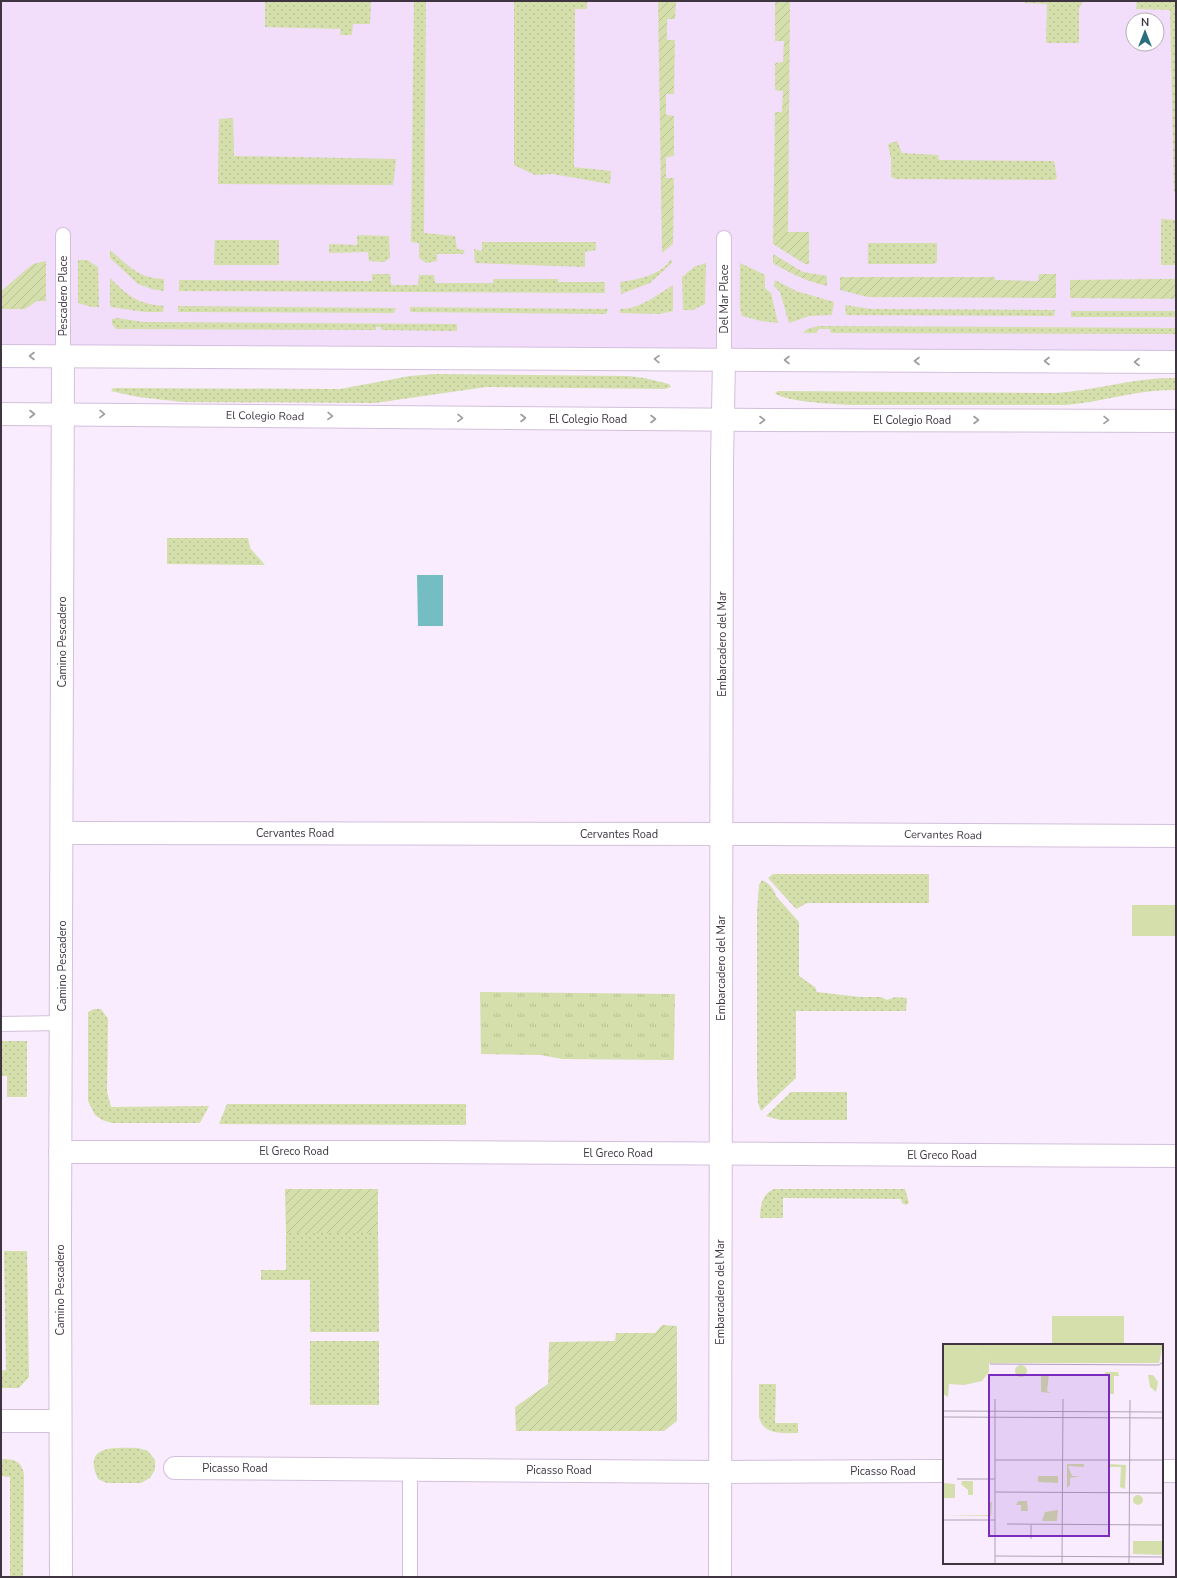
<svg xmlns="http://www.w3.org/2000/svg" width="1177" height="1578" font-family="'Nunito Sans',sans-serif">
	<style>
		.built { fill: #f2ddfa; fill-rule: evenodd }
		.grass { fill: url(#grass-dots) }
		.park { fill: url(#park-tufts) }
		.garden { fill: url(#garden-furrows) }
		.pitch { fill: #d4dfab }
		.water { fill: #74bec3 }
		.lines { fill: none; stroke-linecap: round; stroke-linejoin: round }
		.service-casing { stroke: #d4bfdd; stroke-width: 16 }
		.minor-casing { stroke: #d4bfdd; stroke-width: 24 }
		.secondary-casing { stroke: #d4bfdd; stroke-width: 24 }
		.service { stroke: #fff; stroke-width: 14 }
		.minor { stroke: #fff; stroke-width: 22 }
		.secondary { stroke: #fff; stroke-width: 22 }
		.oneway { stroke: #9e9aa0 }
		.labels { text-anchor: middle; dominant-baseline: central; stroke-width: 4; stroke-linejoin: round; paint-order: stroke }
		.street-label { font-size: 11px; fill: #3e3541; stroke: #fff }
		.inset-road { fill: none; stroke: #aea3b2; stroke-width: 1 }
		.view { fill: #7b2cbf; fill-opacity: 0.15; stroke: #7b2cbf; stroke-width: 2 }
		.inset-edge { fill: none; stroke: #3e3541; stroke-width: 2 }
	</style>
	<defs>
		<pattern id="grass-dots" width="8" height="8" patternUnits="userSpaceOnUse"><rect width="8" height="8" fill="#d4dfab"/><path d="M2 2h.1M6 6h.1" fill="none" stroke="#b7c094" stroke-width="1.8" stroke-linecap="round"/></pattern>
		<pattern id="park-tufts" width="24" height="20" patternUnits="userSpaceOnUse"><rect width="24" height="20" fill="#d4dfab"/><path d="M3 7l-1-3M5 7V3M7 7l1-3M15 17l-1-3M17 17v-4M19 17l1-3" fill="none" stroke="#b7c094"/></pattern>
		<pattern id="garden-furrows" width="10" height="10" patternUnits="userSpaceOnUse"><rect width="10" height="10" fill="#d4dfab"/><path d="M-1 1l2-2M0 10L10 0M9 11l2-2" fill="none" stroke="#b7c094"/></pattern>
	</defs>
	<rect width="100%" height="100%" fill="#f9ecfe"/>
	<path class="built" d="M1 1H1176V353H1ZM1133 20H1157V44H1133Z"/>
	<g class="grass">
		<polygon points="265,1 371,1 370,24 353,24 352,35 340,35 341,29 265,27"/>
		<polygon points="414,1 426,1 424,233 455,236 457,249 465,250 463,254 437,254 437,261 426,263 419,258 419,243 411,242"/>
		<polygon points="514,1 587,1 587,9 575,9 574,167 611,171 610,184 553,174 535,175 514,165"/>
		<polygon points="1025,1 1083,1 1079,9 1079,43 1046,43 1047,4 1025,3"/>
		<polygon points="1137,1 1176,1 1176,192 1174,192 1170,10 1136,9"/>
		<polygon points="233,118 234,156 396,159 393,185 218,184 219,119"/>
		<polygon points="897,141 902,153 938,155 939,160 1054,161 1057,178 1054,180 896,179 891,177 891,159 888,144"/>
		<polygon points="1161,219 1176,220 1176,265 1161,265"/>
		<polygon points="357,235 389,236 390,258 384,262 369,261 368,252 329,253 329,244 357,245"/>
		<polygon points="215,240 279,240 279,265 214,265"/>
		<polygon points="482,242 596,242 596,250 585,252 585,267 475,263 474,249 482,251"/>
		<polygon points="868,243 937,243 937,262 934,264 868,264"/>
		<path d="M110 250C128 265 139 279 164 279V291L152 289 138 284 110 258Z"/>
		<path d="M671 259 672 263 650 283 621 294 620 282C637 280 662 275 671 259Z"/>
		<polygon points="78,260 87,260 98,267 99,307 92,307 78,303"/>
		<polygon points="706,263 705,304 693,310 683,310 682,277 694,267"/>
		<polygon points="740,263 765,275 765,288 771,293 778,323 761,321 742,316 740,308"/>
		<polygon points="372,274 390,274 391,285 418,285 419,275 434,275 435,283 493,283 493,279 558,279 558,282 605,282 605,293 179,291 179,280 372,281"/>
		<path d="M110 278C128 296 137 304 164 306L163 312H145L110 307Z"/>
		<polygon points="775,280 796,291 834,302 832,315 809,316 789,323 780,292 774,286"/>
		<path d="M673 285V311L660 314 620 313V309C640 309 657 295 673 285Z"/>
		<polygon points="845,305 871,309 1055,310 1054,316 846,315"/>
		<polygon points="178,306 396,308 394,313 178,312"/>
		<polygon points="410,307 608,309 606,314 410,312"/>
		<rect x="1071" y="311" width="105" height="6"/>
		<polygon points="117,318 143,322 457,324 457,331 381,330 381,327 376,327 376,330 116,329 112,324 112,319"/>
		<polygon points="818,326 1176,328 1176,334 831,333 830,329 818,329 817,333 803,333 807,329"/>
		<polygon points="434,374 628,376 644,378 669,384 671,387 665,389 486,387 375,403 183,402 138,397 111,391 113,388 340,389 410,376"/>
		<path d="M1176 378V390C1138 389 1103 402 1066 405H850C836 404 783 402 775 393L778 391 1057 393C1097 390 1136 377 1176 378Z"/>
		<polygon points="167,538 248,538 250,548 265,565 167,564"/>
		<polygon points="773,874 929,874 929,903 807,903 796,909 768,878"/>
		<path d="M762 880C768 882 775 890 776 896L799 922V976L815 987 817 992 860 997H881L887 1000 895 997 907 998 906 1011H796V1078L761 1111 758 1103 757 1075V912L759 885Z"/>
		<polygon points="94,1009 101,1009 108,1019 107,1092 111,1107 209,1106 200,1123 112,1123 102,1120 95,1115 88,1101 88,1012"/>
		<polygon points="1,1041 27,1041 27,1097 7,1097 7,1076 1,1076"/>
		<polygon points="791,1092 847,1092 847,1120 780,1120 766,1116"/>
		<polygon points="227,1104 466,1104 466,1125 219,1124"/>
		<path d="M774 1189H905L909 1203 906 1205 902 1203 901 1199 783 1198V1218H760C761 1205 761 1195 774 1189Z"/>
		<polygon points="286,1233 378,1233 379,1332 310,1332 310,1280 261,1280 261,1270 286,1270"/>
		<polygon points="4,1251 27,1251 29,1377 19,1388 1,1388 1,1371 6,1370"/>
		<rect x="310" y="1341" width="69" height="64"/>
		<path d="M759 1384H776L775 1423H798V1433C784 1433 763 1436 759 1417Z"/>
		<path d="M138 1448 148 1451 155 1460V1470L150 1478 141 1483H107L98 1479C82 1444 115 1448 138 1448Z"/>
		<path d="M1 1459C13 1459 21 1460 24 1474L23 1577H10V1477L1 1476Z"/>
	</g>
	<polygon class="park" points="480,992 675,994 674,1060 562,1059 541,1055 481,1054"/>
	<g class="garden">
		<polygon points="658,1 676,1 675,19 667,19 667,40 675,40 674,94 666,94 666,115 674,116 674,156 666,157 666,178 674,178 673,244 662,253"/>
		<polygon points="775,1 790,1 788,232 809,232 809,264 805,264 773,244 775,112 782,112 783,91 775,90 775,63 783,62 784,41 775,41"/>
		<path d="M773 254 803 272 827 276V286C806 281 791 274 773 263Z"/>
		<polygon points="46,261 46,301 37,301 25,309 1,309 1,291 33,264"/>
		<polygon points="1039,274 1056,274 1056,298 868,297 840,290 840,277 995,277 995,280 1038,281"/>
		<polygon points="1160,279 1176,279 1176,299 1070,298 1070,280"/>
		<polygon points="285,1189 378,1189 378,1233 286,1233"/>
		<polygon points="662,1325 677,1326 677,1421 664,1431 516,1431 515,1407 548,1384 549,1342 615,1341 616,1333 655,1333"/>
	</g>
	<g class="pitch">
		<rect x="1132" y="905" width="44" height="31"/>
		<rect x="1052" y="1316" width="72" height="29"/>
	</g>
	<polygon class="water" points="417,575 443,575 443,626 418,626"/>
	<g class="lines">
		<g class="service-casing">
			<g id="service">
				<polyline points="63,235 63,356"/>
				<polyline points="724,238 724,360"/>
				<polyline points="1,1024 62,1023"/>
				<polyline points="410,1469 410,1577"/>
			</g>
		</g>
		<g class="minor-casing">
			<g id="minor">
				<polyline points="62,833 767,834 1176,836"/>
				<polyline points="60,1152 419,1152 1176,1156"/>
				<polyline points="1,1421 60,1421"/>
				<polyline points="175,1468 720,1472 944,1471"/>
				<polyline points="1162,1471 1176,1471"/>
				<polyline points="61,1577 60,1244 63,356"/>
				<polyline points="720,1577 722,462 724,360"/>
			</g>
		</g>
		<g class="secondary-casing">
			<g id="secondary">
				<polyline points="1,356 1176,362"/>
				<polyline points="1,414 763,420 1176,421"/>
			</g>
		</g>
		<use href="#service" class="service"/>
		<use href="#minor" class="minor"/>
		<use href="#secondary" class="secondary"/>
	</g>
	<defs><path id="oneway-chevron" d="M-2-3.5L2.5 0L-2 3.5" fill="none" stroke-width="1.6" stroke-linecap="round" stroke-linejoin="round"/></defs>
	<g class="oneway">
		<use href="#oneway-chevron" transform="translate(32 356) rotate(180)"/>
		<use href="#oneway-chevron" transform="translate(657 359) rotate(-179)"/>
		<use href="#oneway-chevron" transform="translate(787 360) rotate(-180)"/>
		<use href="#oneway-chevron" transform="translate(917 361) rotate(-180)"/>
		<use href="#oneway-chevron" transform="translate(1047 361) rotate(-180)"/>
		<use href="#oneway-chevron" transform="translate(1137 362) rotate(-180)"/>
		<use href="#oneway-chevron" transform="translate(32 414)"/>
		<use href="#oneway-chevron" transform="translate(102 414) rotate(1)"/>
		<use href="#oneway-chevron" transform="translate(330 416) rotate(1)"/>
		<use href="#oneway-chevron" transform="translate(460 418) rotate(1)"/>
		<use href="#oneway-chevron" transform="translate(523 418)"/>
		<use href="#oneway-chevron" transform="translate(653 419)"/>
		<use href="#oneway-chevron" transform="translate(762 420)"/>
		<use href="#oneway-chevron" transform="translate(976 420)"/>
		<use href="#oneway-chevron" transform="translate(1106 420) rotate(1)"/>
	</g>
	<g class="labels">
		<g class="street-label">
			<text transform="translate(63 296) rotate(-90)">Pescadero Place</text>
			<text transform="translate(724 299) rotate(-90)">Del Mar Place</text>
			<text transform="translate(265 416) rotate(1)">El Colegio Road</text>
			<text x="588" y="419">El Colegio Road</text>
			<text x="912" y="420">El Colegio Road</text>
			<text transform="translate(62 642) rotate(-90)">Camino Pescadero</text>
			<text transform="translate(722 644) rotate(-90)">Embarcadero del Mar</text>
			<text x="295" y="833">Cervantes Road</text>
			<text x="619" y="834">Cervantes Road</text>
			<text transform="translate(943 835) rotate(1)">Cervantes Road</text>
			<text transform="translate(62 966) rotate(-90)">Camino Pescadero</text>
			<text transform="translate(721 968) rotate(-90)">Embarcadero del Mar</text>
			<text x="294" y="1151">El Greco Road</text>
			<text x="618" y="1153">El Greco Road</text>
			<text x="942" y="1155">El Greco Road</text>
			<text transform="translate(60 1290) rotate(-90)">Camino Pescadero</text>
			<text transform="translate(720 1292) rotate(-90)">Embarcadero del Mar</text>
			<text x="235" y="1468">Picasso Road</text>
			<text x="559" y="1470">Picasso Road</text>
			<text x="883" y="1471">Picasso Road</text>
		</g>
	</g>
	<g transform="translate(943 1344)">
		<rect width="220" height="220" fill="#f9ecfe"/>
		<path d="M0 0H30L46 19V28L39 37 21 41 6 40 5 53 0 50ZM72 27a6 6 0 1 1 12 0a6 6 0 1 1-12 0ZM162 28H175L176 32H171V50H166L165 32H162ZM98 30H106L104 47 108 49 98 48ZM205 31H210L215 38 213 48 207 43ZM124 120H141V123L125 122 129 132H138L127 134V141L124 144ZM166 120 183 121 182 145 177 143 178 123H166ZM19 137H30V151H25V146L18 140ZM0 139 12 140V154H0ZM190 156a5 5 0 1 1 10 0a5 5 0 1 1-10 0ZM75 157H84L85 167H78V161H73ZM46 158H49L48 172H0L46 171Z" fill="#d4dfab"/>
		<path d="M30 0H220L216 19H46ZM95 132H115V139L95 138ZM190 197H220V211L190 210Z" fill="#d4dfab"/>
		<path d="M115 166 114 177H99L102 168Z" fill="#d4dfab"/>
		<path d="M48 0H78V16H48ZM86 0H110V16H86ZM112 0H136V17L112 16ZM138 0H163L162 17H138ZM165 0H189L188 17H164ZM191 0H215V17H191ZM193 201H205V208L192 207Z" fill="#d4dfab"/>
		<path class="inset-road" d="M47 20 216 21 220 18V3M52 55V220M0 67 220 68M0 73 220 74M52 116H220M14 135H52M52 148 220 149M0 176H52M64 180 220 181M88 181V195M52 212 220 213M119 220 120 55M186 220 187 56"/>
		<path class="view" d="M46 31H166V192H46Z"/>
		<rect width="220" height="220" class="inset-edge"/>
	</g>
	<rect width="1177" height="1578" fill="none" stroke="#3e3541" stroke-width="4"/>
	<g transform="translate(1145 32)"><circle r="19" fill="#ffffff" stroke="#b2aeb3"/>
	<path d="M0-3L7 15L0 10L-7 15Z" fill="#2a6d7f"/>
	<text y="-6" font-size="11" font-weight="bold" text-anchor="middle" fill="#3e3541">N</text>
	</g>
</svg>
